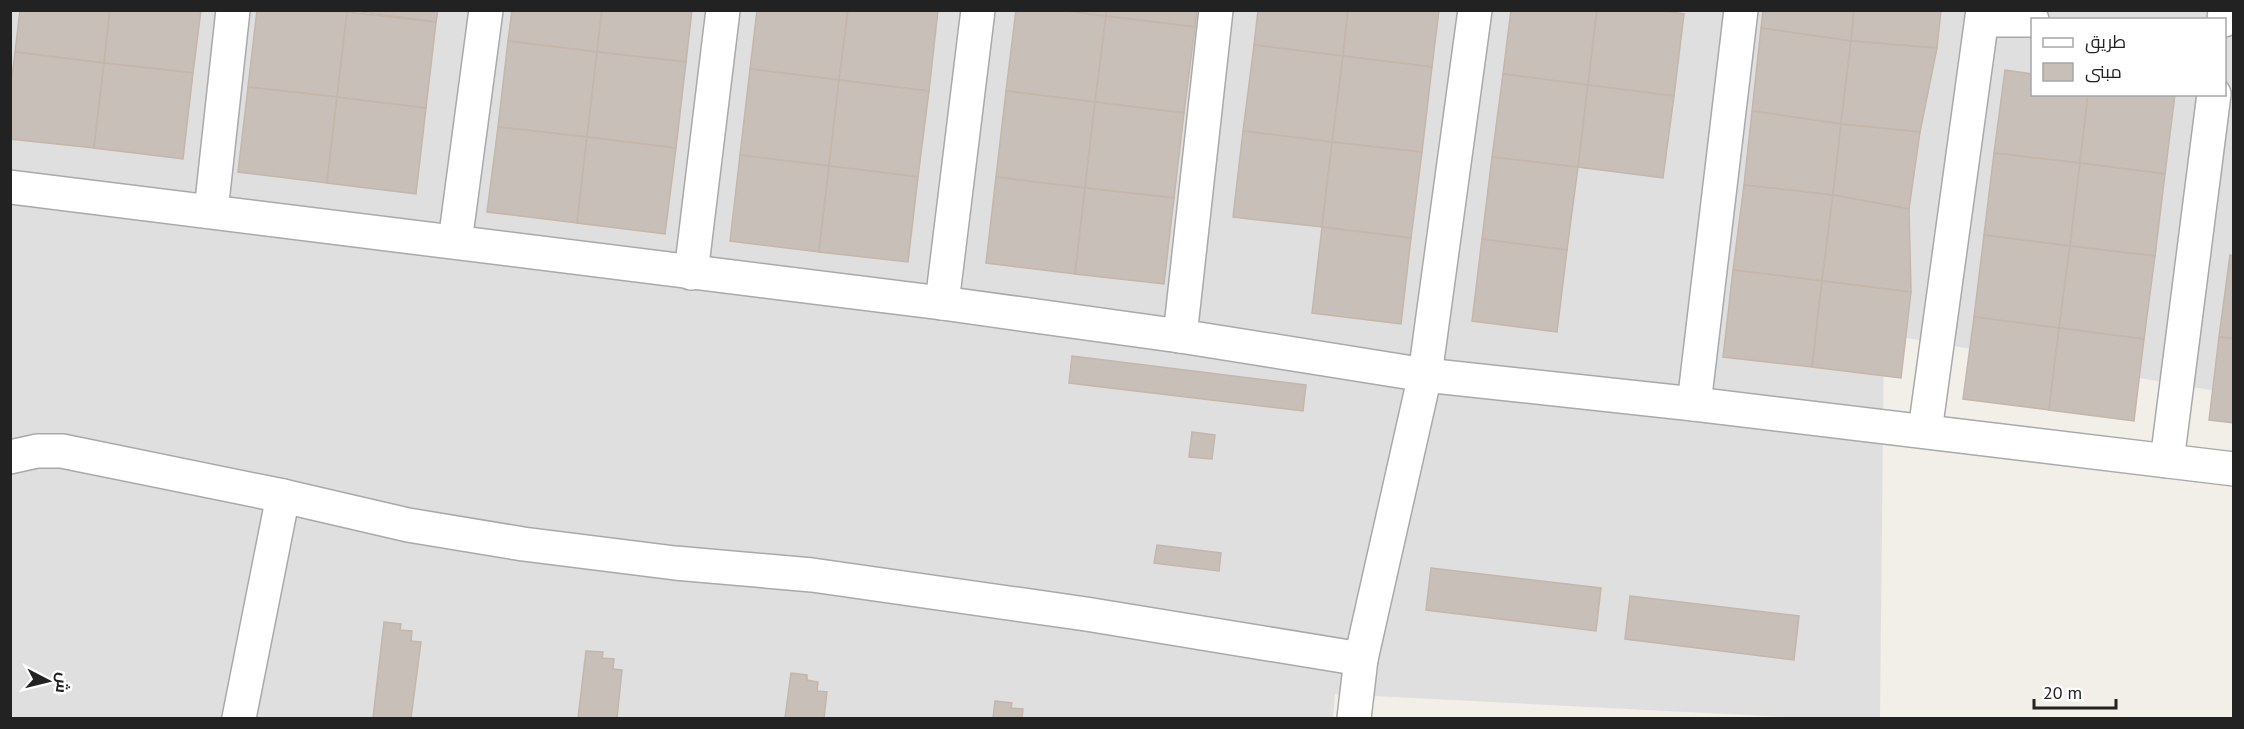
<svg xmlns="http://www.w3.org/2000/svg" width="2244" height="729" font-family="'PT Sans',Cairo,sans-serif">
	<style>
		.residential { fill: #e0dfdf; fill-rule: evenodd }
		.building { fill: #c7bfb8; stroke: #c4b6ab; stroke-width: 1.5 }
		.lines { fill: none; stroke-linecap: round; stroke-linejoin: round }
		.minor-casing { stroke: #a9a9a9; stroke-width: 36 }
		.minor { stroke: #fff; stroke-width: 33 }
	</style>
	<rect width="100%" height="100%" fill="#f2efe9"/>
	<path class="residential" d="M10 11H2233V394L1884 334 1880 718H1806L1335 694 1333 718H11ZM2032 20H2224V94H2032Z"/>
	<g class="building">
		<polygon points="20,10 110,10 104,63 15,52"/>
		<polygon points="110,10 201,10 193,73 104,63"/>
		<polygon points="257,10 347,12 337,97 248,87"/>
		<polygon points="347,10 438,10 436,22"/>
		<polygon points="512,10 602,10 597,52 508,41"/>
		<polygon points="602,10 692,10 686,62 597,52"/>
		<polygon points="757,10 848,10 839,80 750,69"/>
		<polygon points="848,10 938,10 929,91 839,80"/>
		<polygon points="1016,10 1060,10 1106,16 1095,102 1006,91"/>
		<polygon points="1060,10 1106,10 1106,16"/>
		<polygon points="1106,10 1197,10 1195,27 1106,16"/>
		<polygon points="1258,10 1348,10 1343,56 1254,45"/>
		<polygon points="1348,10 1439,10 1432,67 1343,56"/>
		<polygon points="1511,10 1597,10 1588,85 1503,74"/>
		<polygon points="1597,10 1658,10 1684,14 1674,96 1588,85"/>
		<polygon points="1763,10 1854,10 1851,41 1761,28"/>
		<polygon points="1854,10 1941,10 1937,48 1851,41"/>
		<polygon points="347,12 436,22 426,108 337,97"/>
		<polygon points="1106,16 1195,27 1184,113 1095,102"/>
		<polygon points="1761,28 1851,41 1841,124 1752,111"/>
		<polygon points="508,41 597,52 587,137 498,127"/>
		<polygon points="1851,41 1937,48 1920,132 1841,124"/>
		<polygon points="1254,45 1343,56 1332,142 1243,131"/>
		<polygon points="15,52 104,63 94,148 10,139 10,91"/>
		<polygon points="597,52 686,62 676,148 587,137"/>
		<polygon points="1343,56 1432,67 1422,152 1332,142"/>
		<polygon points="104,63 193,73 183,159 94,148"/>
		<polygon points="750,69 839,80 829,166 740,155"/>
		<polygon points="2005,70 2032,74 2032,94 2088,94 2080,163 1994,153"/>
		<polygon points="1503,74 1588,85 1578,167 1492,157"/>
		<polygon points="839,80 929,91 918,177 829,166"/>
		<polygon points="1588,85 1674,96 1663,178 1578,167"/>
		<polygon points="248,87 337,97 327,183 238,172"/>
		<polygon points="1006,91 1095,102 1085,188 996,177"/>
		<polygon points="2088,94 2175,94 2165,174 2080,163"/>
		<polygon points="337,97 426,108 416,194 327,183"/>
		<polygon points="1095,102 1184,113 1174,198 1085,188"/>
		<polygon points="1752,111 1841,124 1833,195 1744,185"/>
		<polygon points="1841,124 1920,132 1909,209 1833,195"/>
		<polygon points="498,127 587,137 577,223 487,212"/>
		<polygon points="1243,131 1332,142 1322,227 1233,217"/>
		<polygon points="587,137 676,148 665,234 577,223"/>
		<polygon points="1332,142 1422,152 1411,238 1322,227"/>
		<polygon points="1994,153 2080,163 2070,246 1984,235"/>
		<polygon points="740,155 829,166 819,252 730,241"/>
		<polygon points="1492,157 1578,167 1567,250 1482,239"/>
		<polygon points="2080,163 2165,174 2155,256 2070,246"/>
		<polygon points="829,166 918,177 908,262 819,252"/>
		<polygon points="996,177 1085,188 1075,274 986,263"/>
		<polygon points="1744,185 1833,195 1822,281 1733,270"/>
		<polygon points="1085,188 1174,198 1164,284 1075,274"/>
		<polygon points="1833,195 1909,209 1911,292 1822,281"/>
		<polygon points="1322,227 1411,238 1401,324 1312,313"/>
		<polygon points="1984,235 2070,246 2059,328 1974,317"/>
		<polygon points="1482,239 1567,250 1557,332 1472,321"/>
		<polygon points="2070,246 2155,256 2144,339 2059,328"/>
		<polygon points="2230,255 2234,256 2234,339 2219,337"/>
		<polygon points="1733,270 1822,281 1812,367 1723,357"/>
		<polygon points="1822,281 1911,292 1901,378 1812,367"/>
		<polygon points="1974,317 2059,328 2049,410 1963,399"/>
		<polygon points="2059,328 2144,339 2134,421 2049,410"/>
		<polygon points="2219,337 2234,339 2234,423 2209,420"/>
		<polygon points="1072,356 1306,385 1303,411 1069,383"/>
		<polygon points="1192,432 1215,435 1212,459 1189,457"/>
		<polygon points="1157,545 1221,553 1219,571 1154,563"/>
		<polygon points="1431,568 1601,588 1596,631 1426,610"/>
		<polygon points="1630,596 1799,616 1794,660 1625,639"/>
		<polygon points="384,622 401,624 400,630 412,631 411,641 421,642 411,718 373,718"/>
		<polygon points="586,651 603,652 602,658 614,659 613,669 622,670 617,718 578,718"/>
		<polygon points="791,673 807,675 807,680 818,682 817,691 827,692 824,718 785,718"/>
		<polygon points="995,701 1012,703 1011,708 1023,709 1022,718 993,718"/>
	</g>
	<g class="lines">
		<g class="minor-casing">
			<g id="minor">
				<polyline points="1982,20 2032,20"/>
				<polyline points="2224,20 2225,10"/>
				<polyline points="10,187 942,303 1180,336 1425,375 1694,404 2234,469"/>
				<polyline points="211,211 233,10"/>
				<polyline points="455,242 486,10"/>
				<polyline points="691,273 723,10"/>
				<polyline points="942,303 978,10"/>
				<polyline points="1180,336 1216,10"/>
				<polyline points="1694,404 1741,10"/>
				<polyline points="1925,431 1983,10"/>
				<polyline points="10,457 37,451 62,451 283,496 408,525 523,544 675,563 812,575 1086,614 1361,659"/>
				<polyline points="2167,461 2214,94"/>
				<polyline points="239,718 283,496"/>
				<polyline points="1354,718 1361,659 1425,375 1475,10"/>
			</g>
		</g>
		<use href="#minor" class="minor"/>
	</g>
	<rect width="2244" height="729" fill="none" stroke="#222222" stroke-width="24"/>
	<rect x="2031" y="18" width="195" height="78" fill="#ffffff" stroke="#a7a7a7" stroke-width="1.5"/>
	<rect x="2043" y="38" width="30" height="9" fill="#ffffff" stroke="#a7a7a7" stroke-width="1.5"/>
	<text x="2085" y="48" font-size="18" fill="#222222">طريق</text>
	<rect x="2043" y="63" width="30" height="18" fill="#c7bfb8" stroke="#a7a7a7" stroke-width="1.5"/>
	<text x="2085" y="78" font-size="18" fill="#222222">مبنى</text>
	<g transform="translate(48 681) rotate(97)" stroke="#ffffff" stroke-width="4.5" paint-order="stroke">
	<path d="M0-4.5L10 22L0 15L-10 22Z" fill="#222222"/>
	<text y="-9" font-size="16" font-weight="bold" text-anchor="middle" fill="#222222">ش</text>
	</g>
	<path d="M2034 699v9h82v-9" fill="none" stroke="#222222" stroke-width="3"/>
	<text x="2043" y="699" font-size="18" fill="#222222" stroke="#ffffff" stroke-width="4.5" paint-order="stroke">20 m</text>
</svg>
